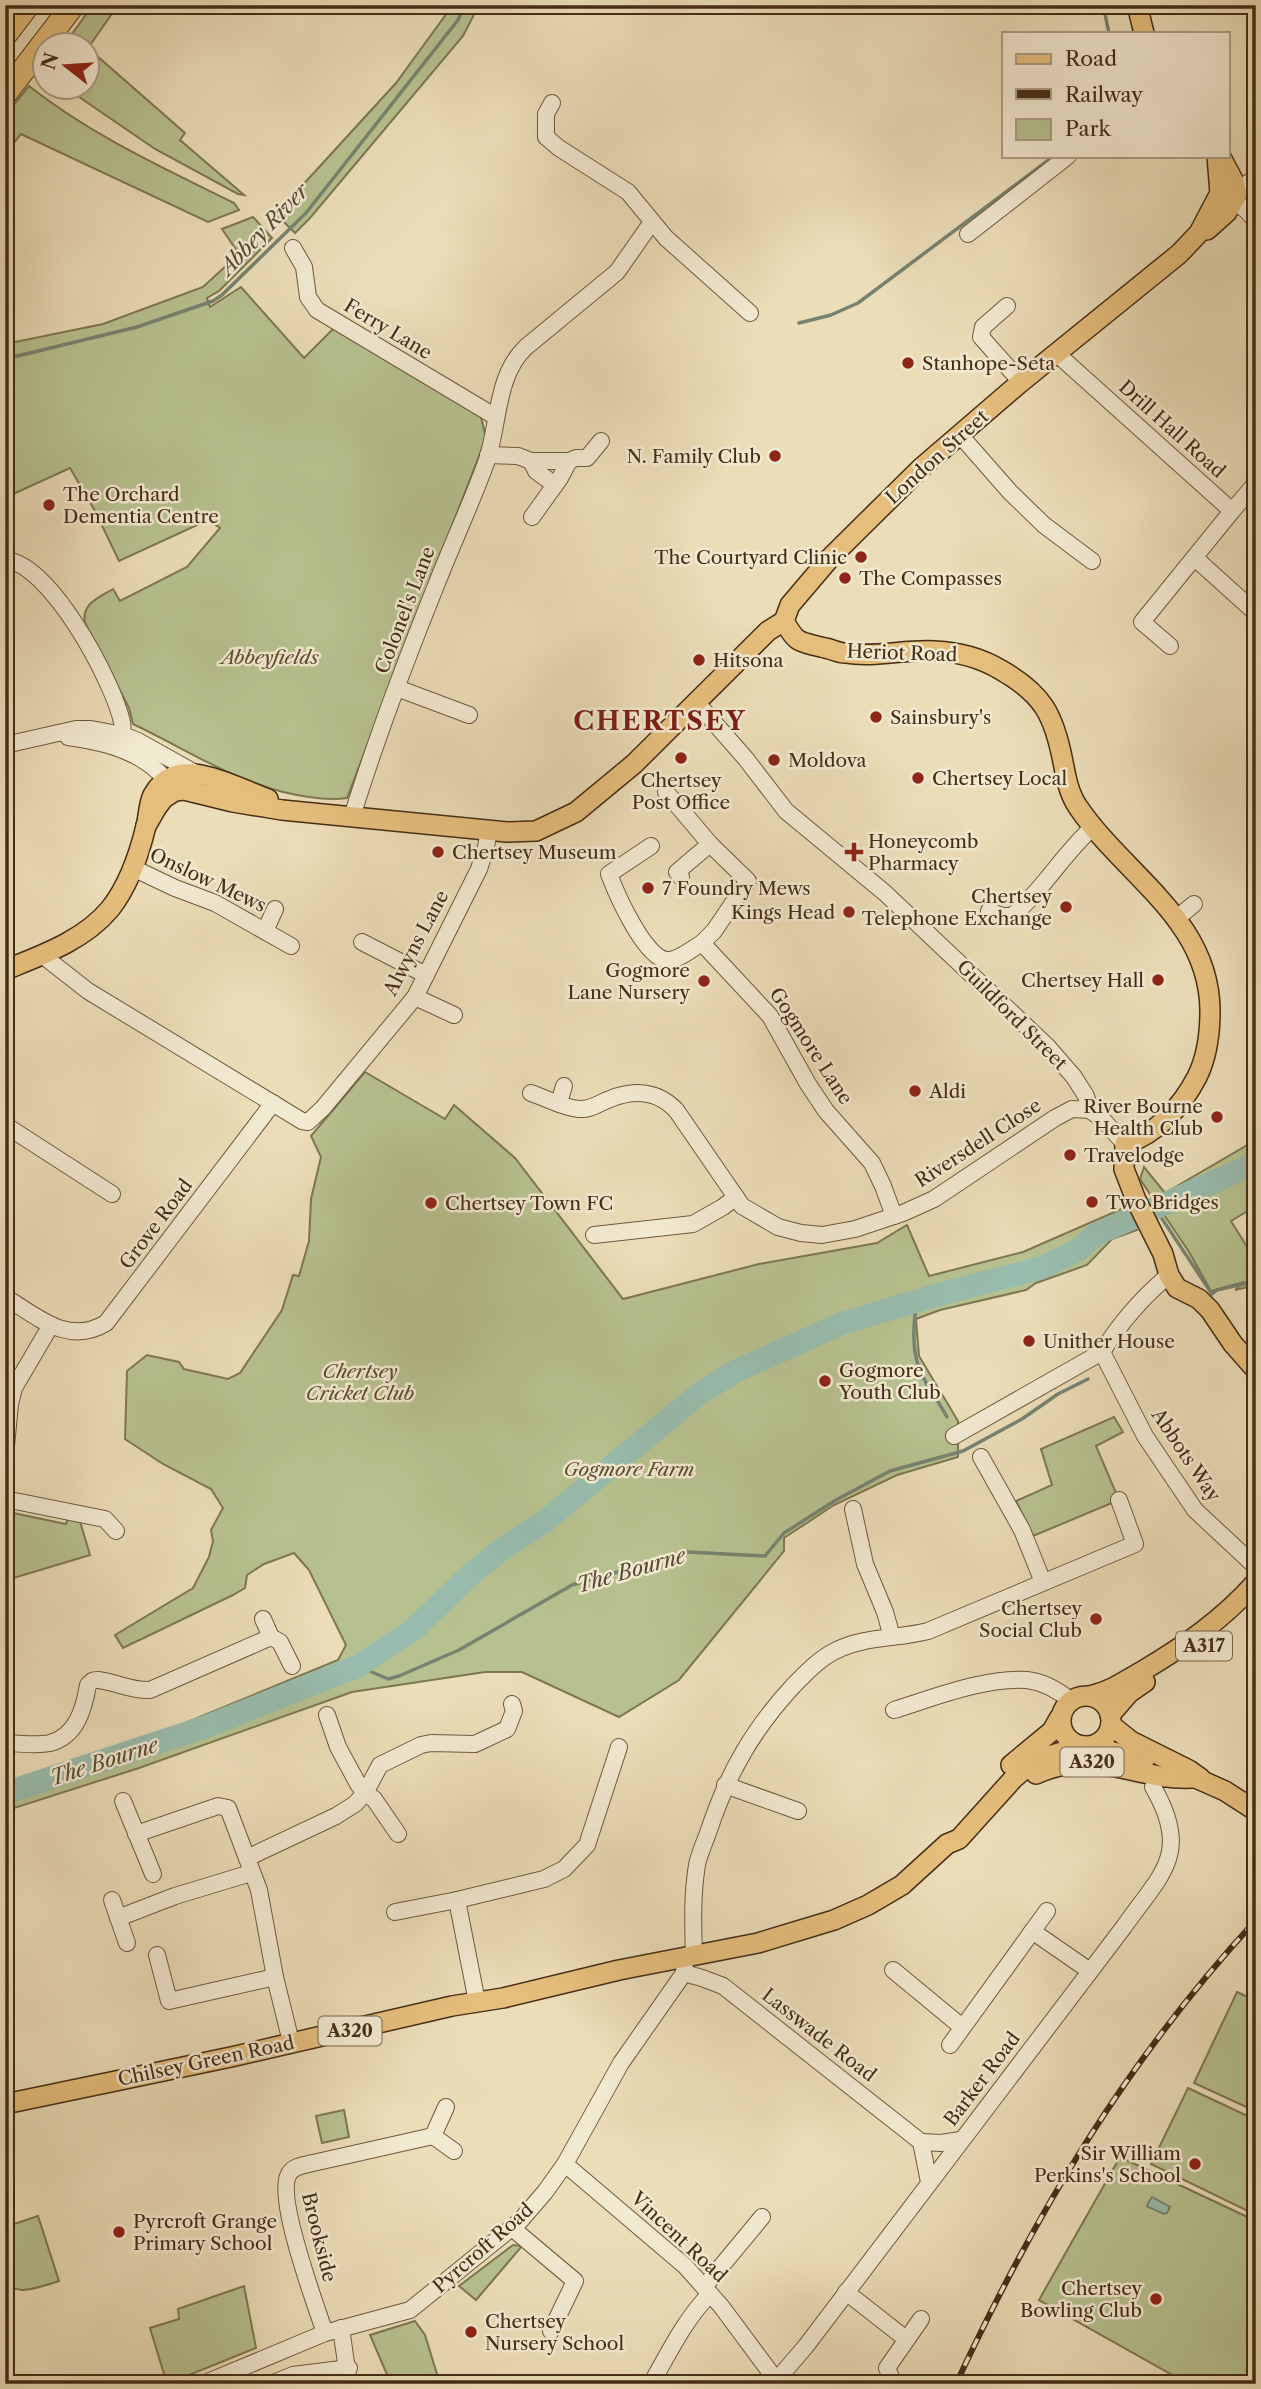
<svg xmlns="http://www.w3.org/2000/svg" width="1261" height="2389" font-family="'Libre Caslon Text',serif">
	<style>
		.green { fill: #b7c18f; stroke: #7e7752; stroke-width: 2 }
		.water { fill: #98bcad; stroke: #778371; stroke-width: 2 }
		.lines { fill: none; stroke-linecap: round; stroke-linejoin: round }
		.stream { stroke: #778371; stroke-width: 3.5 }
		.river { stroke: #98bcad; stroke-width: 23 }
		.minor-casing { stroke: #6e593e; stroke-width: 18 }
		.major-casing { stroke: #452d16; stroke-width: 22 }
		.highway-casing { stroke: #452d16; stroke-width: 25 }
		.minor { stroke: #f2e9d1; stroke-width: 16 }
		.major { stroke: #e6be7c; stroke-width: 19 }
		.highway { stroke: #e6be7c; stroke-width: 23 }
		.rail-casing { stroke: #452d16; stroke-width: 6 }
		.rail { stroke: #f2e9d1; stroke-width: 3.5; stroke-dasharray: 10; stroke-linecap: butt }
		.poi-dot { fill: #8f2418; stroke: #f2e9d1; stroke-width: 2.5 }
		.labels { text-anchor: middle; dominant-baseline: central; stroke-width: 5; stroke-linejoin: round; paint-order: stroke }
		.shield { fill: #f2e9d1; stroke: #79654e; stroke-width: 2 }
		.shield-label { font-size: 18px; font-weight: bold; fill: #452d16 }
		.street-label { font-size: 19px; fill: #452d16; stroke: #f2e9d1 }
		.poi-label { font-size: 19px; fill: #452d16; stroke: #f2e9d1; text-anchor: start }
		.park-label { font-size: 19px; font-style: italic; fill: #5c4b2e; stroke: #f2e9d1 }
		.water-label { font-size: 21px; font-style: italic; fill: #564a34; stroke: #f2e9d1 }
		.district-label { font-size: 26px; font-weight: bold; letter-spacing: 2px; fill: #7a1f14; stroke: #f2e9d1 }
	</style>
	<rect width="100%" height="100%" fill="#ebddb8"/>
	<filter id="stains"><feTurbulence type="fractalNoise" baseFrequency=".00286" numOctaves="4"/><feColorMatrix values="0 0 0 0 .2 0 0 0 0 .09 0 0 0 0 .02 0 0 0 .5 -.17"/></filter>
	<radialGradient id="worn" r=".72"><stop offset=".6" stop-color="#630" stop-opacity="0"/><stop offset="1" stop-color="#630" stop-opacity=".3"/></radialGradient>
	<g class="green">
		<polygon points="93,5 118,5 88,48 185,133 180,140 244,195 238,194 155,149 66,88 88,88 88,46 64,45"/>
		<polygon points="450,5 479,5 463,36 310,218 295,233 272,210 278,212 396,83 447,13"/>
		<path d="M29 86C91 135 163 168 234 203L239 210 208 222 21 134 5 154V116Z"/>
		<path d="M253 217 272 238 219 291 207 298 210 307 241 287 304 358 334 328 481 417 486 438 347 798C334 800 322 799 309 797 243 788 192 752 133 724L129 708 85 623C81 604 99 597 113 589L120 601 187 567 220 528 208 520 119 561 95 511 70 468 9 496 5 489V344L103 324 203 287 239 254 222 229Z"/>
		<polygon points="365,1072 445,1119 454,1105 515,1158 623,1299 759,1264 877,1243 907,1225 929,1276 1023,1252 1128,1206 1137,1230 1112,1239 1087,1265 1036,1283 1026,1290 940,1310 916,1319 919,1356 958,1421 958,1457 897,1475 834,1505 784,1538 784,1551 679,1680 619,1717 522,1672 485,1672 352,1692 139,1768 5,1811 5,1784 161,1733 338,1660 346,1645 309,1570 294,1553 264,1564 247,1575 245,1588 233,1595 123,1648 115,1635 193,1588 209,1557 213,1541 211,1530 223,1508 211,1489 163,1464 125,1439 127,1371 147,1355 179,1362 184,1369 228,1379 240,1373 282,1310 293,1275 299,1276 309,1241 311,1199 321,1157 311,1136"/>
		<polygon points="1256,1140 1256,1206 1231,1221 1254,1258 1256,1257 1256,1285 1235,1290 1244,1282 1211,1291 1189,1252 1140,1179 1144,1167 1165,1193"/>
		<polygon points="1114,1417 1123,1432 1096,1446 1119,1500 1033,1536 1016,1501 1052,1485 1041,1449"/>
		<polygon points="13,1513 66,1524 70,1514 79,1518 90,1555 10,1579 8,1572 5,1571 5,1550"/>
		<polygon points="1237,1992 1256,2001 1255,2111 1194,2083"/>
		<polygon points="1188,2088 1256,2120 1256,2215 1151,2164"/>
		<polygon points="344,2110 349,2137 322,2143 316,2116"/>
		<polygon points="1120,2157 1256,2221 1256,2381 1253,2384 1182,2384 1181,2380 1039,2300"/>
		<path d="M38 2216 59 2281C47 2285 36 2289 23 2290 16 2290 13 2287 5 2288V2227Z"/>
		<polygon points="513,2245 522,2246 476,2300 459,2286"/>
		<polygon points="244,2286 256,2348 167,2384 150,2328 179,2319 178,2309"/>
		<polygon points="415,2321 425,2335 440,2384 391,2384 370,2335"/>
	</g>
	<polygon class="water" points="1152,2197 1170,2207 1167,2213 1164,2214 1148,2207 1147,2205"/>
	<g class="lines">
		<g class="stream">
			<polyline points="1103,5 1109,33"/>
			<polyline points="799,323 831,315 858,303 1054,156"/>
			<polyline points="5,359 137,327 213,301 222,295 306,213 458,20 465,5"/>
			<polyline points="1155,1208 1212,1294 1217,1290 1256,1281"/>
			<path d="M917 1301C913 1324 911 1351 921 1373 928 1388 939 1402 947 1417"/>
			<polyline points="358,1666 388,1679 399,1676 459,1650 572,1585 687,1552 765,1556 784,1533 836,1500 890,1471 963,1451 1022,1419 1058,1394 1088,1379"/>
		</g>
		<polyline class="river" points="5,1793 205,1727 358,1666 413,1630 469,1576 502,1549 544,1522 699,1394 736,1371 843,1323 937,1295 1041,1268 1078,1250 1097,1234 1256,1163"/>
		<g class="minor-casing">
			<g id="minor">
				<polyline points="552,103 546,114 546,137 559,148 628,192 666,238 750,313"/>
				<polyline points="1226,192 1236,190 1256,178"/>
				<polyline points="1226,195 1246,210 1256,221"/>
				<polyline points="968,234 1068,156"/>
				<polyline points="293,248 304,267 308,297 317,310 496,417"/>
				<polyline points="1007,306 983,327 981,337 1021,382"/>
				<polyline points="1056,353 1232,511 1256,483"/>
				<polyline points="960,435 1010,492 1044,525 1092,561"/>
				<polyline points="488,455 518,456 531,461 569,461 576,458 587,458 601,441"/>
				<polyline points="531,461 536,471 555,485"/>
				<polyline points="532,517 560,478 569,461"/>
				<polyline points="1195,558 1256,613"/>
				<path d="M5 560C50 563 113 681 122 722 124 731 121 739 119 748"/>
				<polyline points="1170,646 1142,622 1232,511"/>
				<polyline points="397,688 469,715"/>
				<polyline points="697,703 746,759 786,811 885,893 1047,1046 1074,1077 1086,1096 1090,1110 1102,1119 1125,1144"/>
				<path d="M68 737C96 741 122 746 146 762 157 769 165 779 175 787"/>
				<polyline points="5,745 76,729 91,729 123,735 138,741 197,774"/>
				<polyline points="666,792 710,844 748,881 714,931 702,943"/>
				<path d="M352 817C376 738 406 660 437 583 453 542 472 502 487 460 499 424 496 375 526 347L617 272 652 222"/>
				<path d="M651 846 609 874C616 893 645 959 667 960 678 961 693 948 702 943L770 1016 808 1084 826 1111 872 1163 883 1186 894 1216"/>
				<polyline points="133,868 175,888 215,903 291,946"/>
				<polyline points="681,877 677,872 710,844"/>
				<path d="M989 911 1002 916H1012C1043 890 1063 854 1093 827"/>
				<polyline points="1177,918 1194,904"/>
				<polyline points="265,931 275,909"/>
				<polyline points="362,942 426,975"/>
				<polyline points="42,955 88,991 302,1121 308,1122 323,1108 415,997 479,869 486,847 489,830"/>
				<polyline points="415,997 454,1015"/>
				<path d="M531 1093C546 1098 563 1108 579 1109 591 1110 599 1103 610 1099 634 1089 658 1091 676 1110L742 1206 778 1227 801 1233 822 1235 855 1229 903 1213 934 1199 1055 1118 1072 1109 1090 1110"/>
				<polyline points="559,1103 564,1086"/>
				<polyline points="5,1125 112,1194"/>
				<polyline points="594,1235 693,1224 723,1207 736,1197"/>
				<path d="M5 1297C38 1317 68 1346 106 1323L273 1103"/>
				<polyline points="1102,1352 1145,1436 1195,1510 1256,1567"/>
				<path d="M954 1436 1102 1352C1120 1323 1143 1297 1169 1275"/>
				<polyline points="5,1457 10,1404 14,1388 51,1325"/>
				<polyline points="981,1457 1022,1530 1043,1582"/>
				<polyline points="5,1499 105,1519 116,1531"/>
				<polyline points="853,1509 865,1564 885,1612 892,1637"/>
				<polyline points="263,1619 271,1637 280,1642 292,1666"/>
				<path d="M894 1710C933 1698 985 1677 1027 1680 1044 1682 1058 1690 1071 1701"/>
				<polyline points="327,1715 338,1747 358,1784 365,1793 374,1799 398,1834"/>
				<path d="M5 1743C19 1743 36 1746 50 1743 77 1736 84 1708 88 1685 92 1681 92 1680 98 1680 116 1682 131 1691 150 1690L271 1637"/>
				<polyline points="725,1785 798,1811"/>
				<polyline points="123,1801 153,1874"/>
				<polyline points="136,1834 218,1806 228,1808 259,1890 275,1977 291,2042"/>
				<polyline points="247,1858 336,1816 355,1804 365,1793 380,1765 421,1745 431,1743 475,1744 507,1729 514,1711 512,1704"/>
				<polyline points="112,1900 127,1943"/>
				<polyline points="457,1900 477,2002"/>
				<polyline points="395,1912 457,1900 544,1879 564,1869 587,1845 619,1747"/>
				<polyline points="118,1918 175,1896 251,1873"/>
				<polyline points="1032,1931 1090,1971"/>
				<polyline points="157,1955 169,2001 275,1977"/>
				<path d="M694 1956C693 1926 692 1895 697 1865 699 1854 705 1842 709 1830 728 1773 753 1729 794 1685 807 1672 819 1659 835 1651 864 1636 897 1639 928 1631L1135 1544 1119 1500"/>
				<polyline points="893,1970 962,2027"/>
				<polyline points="684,1973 702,1978 723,1986 921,2142 929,2182"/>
				<polyline points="950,2045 1047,1911"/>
				<polyline points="446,2107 433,2136 454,2151"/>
				<polyline points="921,2142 941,2143 961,2140"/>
				<polyline points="565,2164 685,2266 721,2306 779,2384"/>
				<polyline points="512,2228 575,2281 551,2331"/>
				<polyline points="704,2287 762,2217"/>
				<polyline points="846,2292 906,2339"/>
				<polyline points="341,2328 349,2384"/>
				<path d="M325 2333C316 2306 275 2196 289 2174 293 2166 304 2165 313 2163L433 2136"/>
				<path d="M776 2381 806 2346 1123 1928C1161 1874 1192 1854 1153 1787"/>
				<polyline points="203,2384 325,2333 410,2310 520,2221 545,2192 565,2164 621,2063 684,1973 685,1958"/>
				<polyline points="271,2384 293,2375 349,2368"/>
				<path d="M651 2384C669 2353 685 2319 710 2294"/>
				<polyline points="894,2384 887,2368 921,2319"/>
			</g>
		</g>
		<g class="major-casing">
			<g id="major">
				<polyline points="1137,5 1144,33"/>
				<polyline points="1207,230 1227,212 1237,195 1234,182 1222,159"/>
				<path d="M784 621C798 646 800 641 825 648 832 649 838 653 845 653 875 658 905 649 935 651 959 652 981 658 1001 670 1043 694 1054 715 1063 762 1066 778 1069 794 1078 807 1124 875 1210 920 1210 1011 1210 1034 1207 1057 1197 1077 1182 1106 1157 1134 1125 1144L1124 1169 1136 1200 1163 1254 1169 1275 1177 1288 1199 1299 1210 1310 1233 1344 1256 1370"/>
				<polyline points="146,826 157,807 164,798 175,791 184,790 233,802 282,810 507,832 536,831 576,812 634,764 768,631 784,621 790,605 830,558 921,468 1021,382 1179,254 1199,233 1220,193 1217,156"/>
				<path d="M5 970C42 955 83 941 110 909 129 885 139 855 146 826 149 816 148 805 153 795 157 788 164 780 172 777 197 765 243 790 268 799"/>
				<circle cx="1086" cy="1721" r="25"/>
				<path d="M1090 1696C1113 1690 1123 1682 1144 1670 1186 1645 1223 1619 1256 1582"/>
				<polyline points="1110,1715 1129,1693 1145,1682"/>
				<polyline points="1111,1725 1131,1741 1189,1770 1200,1778"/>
				<polyline points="1092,1746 1144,1761"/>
				<polyline points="1011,1765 1052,1731 1060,1717"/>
				<path d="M1036 1774C1088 1751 1115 1770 1166 1777 1177 1779 1189 1778 1200 1778"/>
				<polyline points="1189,1775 1225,1791 1256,1811"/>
				<polyline points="5,2104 231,2057 452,2006 503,1998 619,1970 758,1943 834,1920 868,1905 902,1885 947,1844 959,1839 1013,1779 1035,1760 1082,1746"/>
			</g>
		</g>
		<g class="highway-casing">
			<g id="highway">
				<polyline points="5,35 28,5"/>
				<polyline points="5,94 73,5"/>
			</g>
		</g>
		<use href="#minor" class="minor"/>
		<use href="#major" class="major"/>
		<use href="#highway" class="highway"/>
		<g class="rail-casing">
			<path id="rail" d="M956 2384C1036 2212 1127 2060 1256 1920"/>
		</g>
		<use href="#rail" class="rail"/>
	</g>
	<g class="poi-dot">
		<circle cx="908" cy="363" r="7"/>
		<circle cx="775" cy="456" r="7"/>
		<circle cx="49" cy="505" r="7"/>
		<circle cx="861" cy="557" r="7"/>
		<circle cx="845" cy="578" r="7"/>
		<circle cx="699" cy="660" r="7"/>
		<circle cx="876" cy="717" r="7"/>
		<circle cx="681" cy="758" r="7"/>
		<circle cx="774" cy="760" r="7"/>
		<circle cx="918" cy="778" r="7"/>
		<circle cx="438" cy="852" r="7"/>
		<path d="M850.5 841.5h7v7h7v7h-7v7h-7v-7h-7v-7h7z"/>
		<circle cx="648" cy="888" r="7"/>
		<circle cx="1066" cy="907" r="7"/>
		<circle cx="849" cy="912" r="7"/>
		<circle cx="1158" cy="980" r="7"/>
		<circle cx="704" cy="981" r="7"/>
		<circle cx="915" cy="1091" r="7"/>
		<circle cx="1217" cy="1117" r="7"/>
		<circle cx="1070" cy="1155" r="7"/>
		<circle cx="1092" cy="1202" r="7"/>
		<circle cx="431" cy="1203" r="7"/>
		<circle cx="1029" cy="1341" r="7"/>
		<circle cx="825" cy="1381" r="7"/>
		<circle cx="1096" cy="1619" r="7"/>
		<circle cx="1195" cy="2164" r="7"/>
		<circle cx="119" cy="2232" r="7"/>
		<circle cx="1156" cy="2299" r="7"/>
		<circle cx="471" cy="2332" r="7"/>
	</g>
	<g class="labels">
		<g class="shield">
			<rect x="1176" y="1631.5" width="56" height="29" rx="5"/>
			<rect x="1060.5" y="1747.5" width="63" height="29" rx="5"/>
			<rect x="318.5" y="2016.5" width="63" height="29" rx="5"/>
		</g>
		<g class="shield-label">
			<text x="1204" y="1646">A317</text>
			<text x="1092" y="1762">A320</text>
			<text x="350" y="2031">A320</text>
		</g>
		<g class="street-label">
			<text transform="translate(388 329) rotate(31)">Ferry Lane</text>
			<text transform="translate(1172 429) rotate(42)">Drill Hall Road</text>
			<text transform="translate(937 457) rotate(-42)">London Street</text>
			<text transform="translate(405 610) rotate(-69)">Colonel's Lane</text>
			<text transform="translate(902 653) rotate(2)">Heriot Road</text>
			<text transform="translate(208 880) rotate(25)">Onslow Mews</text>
			<text transform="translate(416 943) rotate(-62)">Alwyns Lane</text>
			<text transform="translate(1012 1015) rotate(45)">Guildford Street</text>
			<text transform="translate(811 1046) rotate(57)">Gogmore Lane</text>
			<text transform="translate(978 1143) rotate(-33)">Riversdell Close</text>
			<text transform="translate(156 1224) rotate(-53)">Grove Road</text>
			<text transform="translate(1186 1455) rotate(56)">Abbots Way</text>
			<text transform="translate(819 2035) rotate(38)">Lasswade Road</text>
			<text transform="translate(206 2061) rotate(-12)">Chilsey Green Road</text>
			<text transform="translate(982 2079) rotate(-53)">Barker Road</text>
			<text transform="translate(319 2237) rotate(76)">Brookside</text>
			<text transform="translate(679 2237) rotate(43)">Vincent Road</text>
			<text transform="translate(483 2248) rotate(-41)">Pyrcroft Road</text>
		</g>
		<g class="poi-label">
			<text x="922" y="363">Stanhope-Seta</text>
			<text x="761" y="456" text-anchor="end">N. Family Club</text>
			<text x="63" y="494">The Orchard<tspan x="63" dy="22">Dementia Centre</tspan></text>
			<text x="847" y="557" text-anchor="end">The Courtyard Clinic</text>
			<text x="859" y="578">The Compasses</text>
			<text x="713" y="660">Hitsona</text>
			<text x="890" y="717">Sainsbury's</text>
			<text x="788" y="760">Moldova</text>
			<text x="932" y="778">Chertsey Local</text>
			<text x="681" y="780" text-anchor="middle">Chertsey<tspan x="681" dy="22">Post Office</tspan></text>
			<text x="868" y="841">Honeycomb<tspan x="868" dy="22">Pharmacy</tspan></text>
			<text x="452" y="852">Chertsey Museum</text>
			<text x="662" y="888">7 Foundry Mews</text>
			<text x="1052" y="896" text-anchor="end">Chertsey<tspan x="1052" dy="22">Telephone Exchange</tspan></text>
			<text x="835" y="912" text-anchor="end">Kings Head</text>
			<text x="690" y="970" text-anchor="end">Gogmore<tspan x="690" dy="22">Lane Nursery</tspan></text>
			<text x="1144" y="980" text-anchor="end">Chertsey Hall</text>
			<text x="929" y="1091">Aldi</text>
			<text x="1203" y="1106" text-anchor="end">River Bourne<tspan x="1203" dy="22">Health Club</tspan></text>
			<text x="1084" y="1155">Travelodge</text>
			<text x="1106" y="1202">Two Bridges</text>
			<text x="445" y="1203">Chertsey Town FC</text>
			<text x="1043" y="1341">Unither House</text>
			<text x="839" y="1370">Gogmore<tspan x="839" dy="22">Youth Club</tspan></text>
			<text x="1082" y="1608" text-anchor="end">Chertsey<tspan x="1082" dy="22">Social Club</tspan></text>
			<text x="1181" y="2153" text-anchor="end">Sir William<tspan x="1181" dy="22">Perkins's School</tspan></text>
			<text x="133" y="2221">Pyrcroft Grange<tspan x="133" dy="22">Primary School</tspan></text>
			<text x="1142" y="2288" text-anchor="end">Chertsey<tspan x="1142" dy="22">Bowling Club</tspan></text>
			<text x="485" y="2321">Chertsey<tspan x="485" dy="22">Nursery School</tspan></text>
		</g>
		<g class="park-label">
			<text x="270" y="657">Abbeyfields</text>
			<text x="360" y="1371">Chertsey<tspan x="360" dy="22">Cricket Club</tspan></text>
			<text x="629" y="1469">Gogmore Farm</text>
		</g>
		<g class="water-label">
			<text transform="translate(264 229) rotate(-46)">Abbey River</text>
			<text transform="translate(631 1570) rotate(-16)">The Bourne</text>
			<text transform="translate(104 1761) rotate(-18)">The Bourne</text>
		</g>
		<g class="district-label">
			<text x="660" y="721">CHERTSEY</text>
		</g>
	</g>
	<rect width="1261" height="2389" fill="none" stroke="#ebddb8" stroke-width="28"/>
	<rect x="7" y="7" width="1247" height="2375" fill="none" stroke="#452d16" stroke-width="3.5"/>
	<rect x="14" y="14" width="1233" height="2361" fill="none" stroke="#452d16" stroke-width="2"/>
	<rect x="1002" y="32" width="228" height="126" fill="#f2e9d1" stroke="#ad9e86" stroke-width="2"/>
	<rect x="1016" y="54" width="35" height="10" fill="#e6be7c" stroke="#ad9e86" stroke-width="2"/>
	<text x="1065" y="66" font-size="21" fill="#452d16">Road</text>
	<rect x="1016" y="89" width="35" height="10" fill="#452d16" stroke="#ad9e86" stroke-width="2"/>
	<text x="1065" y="102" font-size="21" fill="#452d16">Railway</text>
	<rect x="1016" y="119" width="35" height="21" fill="#b7c18f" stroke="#ad9e86" stroke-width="2"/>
	<text x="1065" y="136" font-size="21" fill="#452d16">Park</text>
	<g transform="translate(66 66) rotate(287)"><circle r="33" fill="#f2e9d1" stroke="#ad9e86" stroke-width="2"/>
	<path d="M0-5L12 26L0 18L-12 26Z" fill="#8f2418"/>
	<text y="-10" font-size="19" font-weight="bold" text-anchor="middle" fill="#452d16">N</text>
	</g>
	<rect width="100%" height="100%" filter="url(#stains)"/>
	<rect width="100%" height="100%" fill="url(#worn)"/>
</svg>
